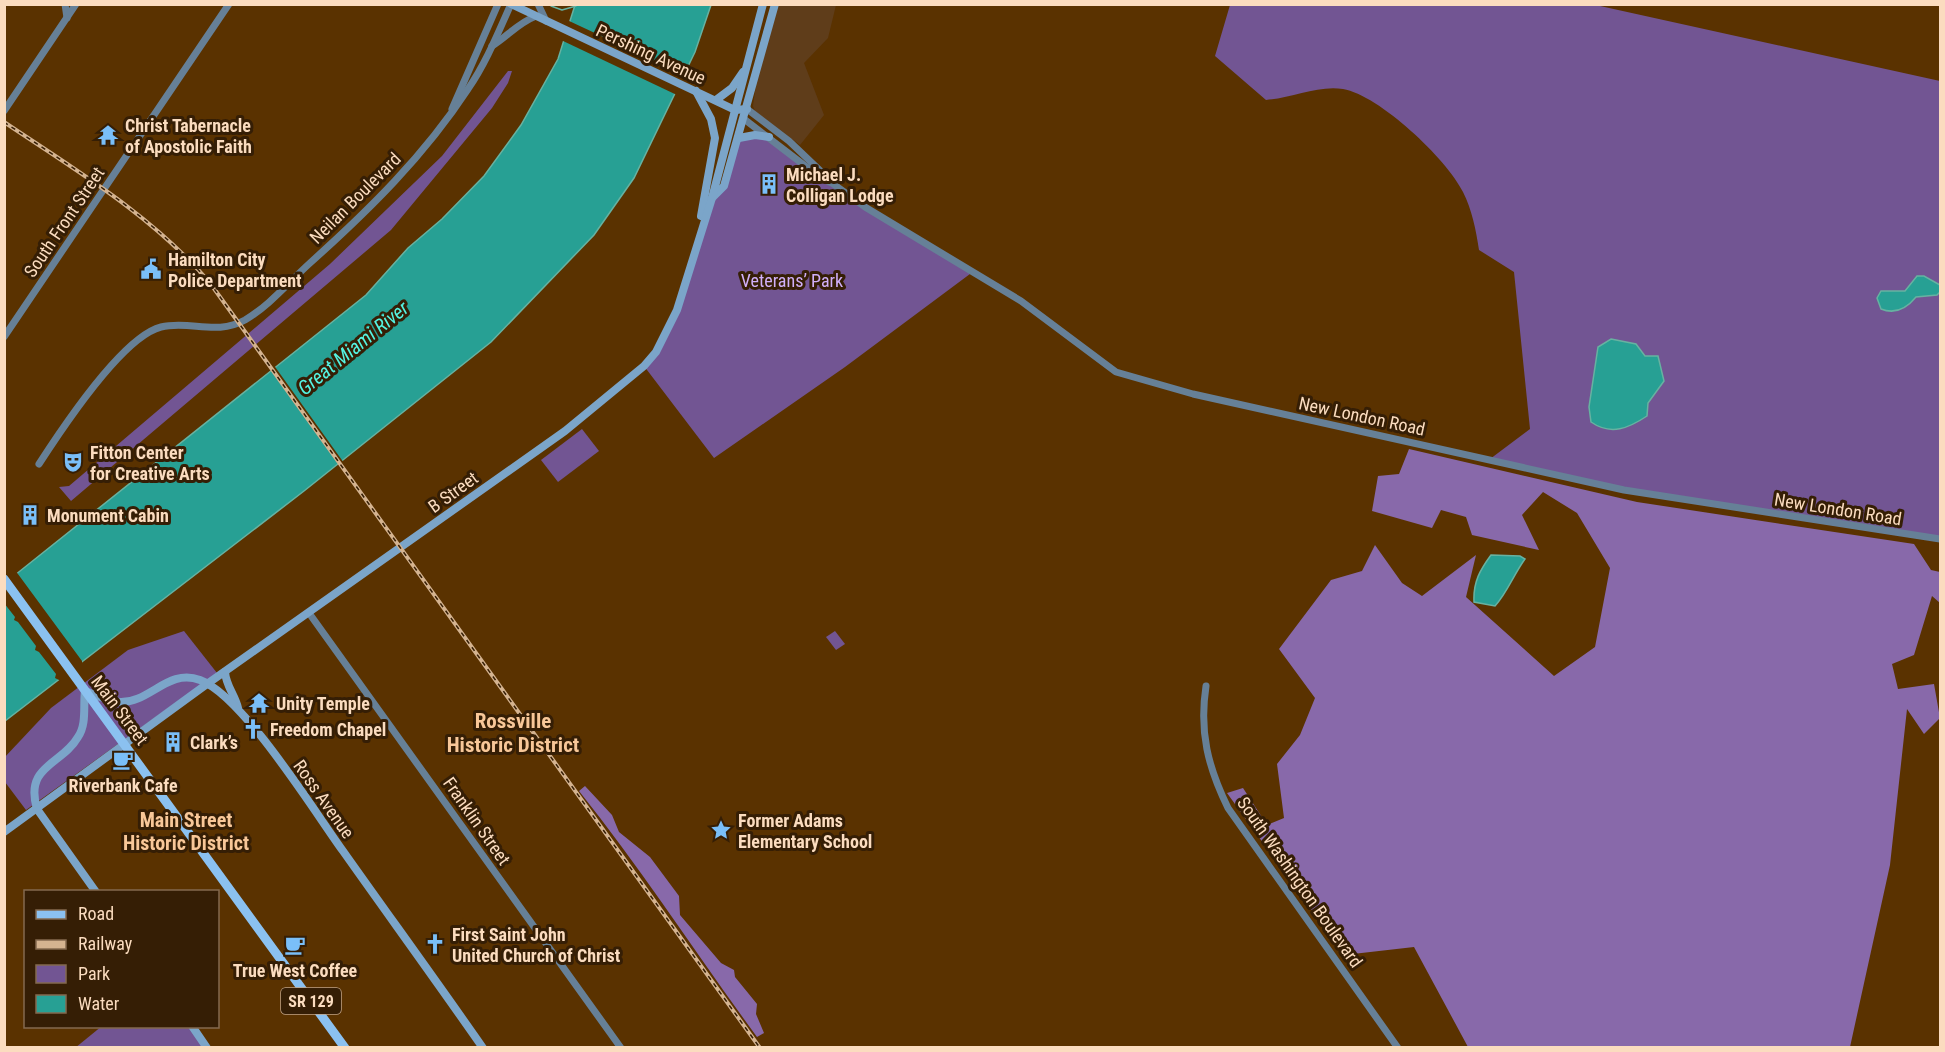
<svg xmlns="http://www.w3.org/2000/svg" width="1945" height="1052" font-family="'Roboto Condensed',sans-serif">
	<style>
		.built { fill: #5f3d1a }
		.green { fill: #725593 }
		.forest { fill: #8869aa }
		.water { fill: #27a094; stroke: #67b2a1; stroke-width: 1.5 }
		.pier { fill: #5a3200 }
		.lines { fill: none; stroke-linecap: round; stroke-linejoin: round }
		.stream { stroke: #67b2a1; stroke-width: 1.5 }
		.tertiary { stroke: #668097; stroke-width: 7 }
		.secondary { stroke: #7ba5c9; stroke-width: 8 }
		.primary { stroke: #8bc1f0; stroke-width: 9 }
		.rail-casing { stroke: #d4b390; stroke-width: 4 }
		.rail { stroke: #351e05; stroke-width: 1.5; stroke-dasharray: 4.5; stroke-linecap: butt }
		.labels { text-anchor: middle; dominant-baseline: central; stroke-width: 6; stroke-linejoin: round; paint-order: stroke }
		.shield { fill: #351e05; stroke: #c0a387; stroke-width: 1.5 }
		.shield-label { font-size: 16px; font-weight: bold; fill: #fbdcbf }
		.street-label { font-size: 18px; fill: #fbdcbf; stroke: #351e05 }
		.poi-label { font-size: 18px; font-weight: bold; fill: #fbdcbf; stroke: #351e05; text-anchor: start }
		.park-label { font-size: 18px; fill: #d1b0f9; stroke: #351e05 }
		.water-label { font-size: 20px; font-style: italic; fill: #54f3e2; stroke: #351e05 }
		.neighbourhood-label { font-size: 20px; font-weight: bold; fill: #f8c798; stroke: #351e05 }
		.quarter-label { font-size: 21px; font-weight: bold; fill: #f8c798; stroke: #351e05 }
	</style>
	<rect width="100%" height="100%" fill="#5a3200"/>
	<polygon class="built" points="775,5 836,5 828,38 804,63 824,115 800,145 755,111 753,106 758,70"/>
	<g class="green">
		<path d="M1591 4 1940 81V539L1683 501 1490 459 1530 429 1514 272 1479 250C1476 230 1472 210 1463 192 1447 159 1379 95 1343 89 1318 85 1292 98 1266 100L1215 56 1230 5Z"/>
		<polygon points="508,71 512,71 508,83 492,108 391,230 71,501 59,487 69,486 330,264 442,156"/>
		<polygon points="759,135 865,207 974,271 845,367 714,458 644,366 665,335 701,230 719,192 739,138"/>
		<polygon points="582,429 599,451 558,482 541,460"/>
		<polygon points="184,631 217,673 26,810 5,782 4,758 51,708 128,650"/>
		<polygon points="835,631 845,644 836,650 826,637"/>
		<polygon points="102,1026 192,1027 207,1048 75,1048"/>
	</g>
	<g class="forest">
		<polygon points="1409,449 1637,502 1914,544 1931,570 1940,572 1940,603 1932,596 1914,655 1892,664 1898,689 1934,684 1940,718 1924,734 1907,709 1890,865 1850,1047 1468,1047 1414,947 1344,955 1227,793 1243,788 1267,825 1284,818 1277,764 1300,735 1315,698 1279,649 1331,580 1362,571 1375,545 1402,583 1422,596 1476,555 1466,597 1554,676 1595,647 1610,568 1577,513 1543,492 1522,515 1539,550 1472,535 1466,517 1441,510 1432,528 1372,511 1378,476 1399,474"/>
		<path d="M585 786 612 815 619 832 650 857 679 896 680 915 721 963 734 970 735 977 757 1004 756 1014 764 1033 757 1037C697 955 642 870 579 791Z"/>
	</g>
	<g class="water">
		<polygon points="575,5 711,5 695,52 634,178 594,235 491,342 304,491 5,721 5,583 366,295 408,248 442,219 484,176 521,125 558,59"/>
		<path d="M1917 276H1924L1940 285V292L1937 295 1916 297C1907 308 1896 315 1881 309L1877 298 1881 291H1905Z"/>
		<path d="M1611 339 1636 344 1645 356H1658L1664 381 1648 403 1647 416C1629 428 1611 436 1591 422L1589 407 1598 347Z"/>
		<path d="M1491 555 1520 556 1525 559C1514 574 1507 593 1495 606L1474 602C1473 582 1480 570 1491 555Z"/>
	</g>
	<g class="pier">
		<polygon points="567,20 687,76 679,96 561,40"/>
		<polygon points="273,364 344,463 340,466 270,367"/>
		<polygon points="15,570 82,661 82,664 61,681 55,678 56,674 39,652 35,650 36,646 18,622 14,620 15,617 4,603 4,579"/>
	</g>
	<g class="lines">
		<polyline class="stream" points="551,6 562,10 576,6"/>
		<g class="tertiary">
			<polyline points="65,4 67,18"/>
			<polyline points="538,4 546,21"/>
			<path d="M492 46C508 36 518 23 536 16"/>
			<polyline points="452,109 498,4"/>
			<polyline points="747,109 789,141 831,181"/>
			<polyline points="4,111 76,4"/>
			<polyline points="744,119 821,178 832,183 865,207 1021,301 1116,372 1193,394 1624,490 1940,539"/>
			<polyline points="4,337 229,4"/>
			<path d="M39 464C61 430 122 337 161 327 190 320 216 336 245 320 269 306 289 282 310 263 369 210 424 156 468 89 486 63 498 33 511 4"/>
			<polyline points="309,613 621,1048"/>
			<path d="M1206 686C1199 732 1208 767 1228 808L1398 1048"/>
		</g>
		<g class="secondary">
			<polyline points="511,4 735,110 747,109"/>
			<polyline points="696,91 711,119 715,138 701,216"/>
			<polyline points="716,100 732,88 743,72"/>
			<polyline points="739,138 755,135 769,137"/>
			<polyline points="712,198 724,186 775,4"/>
			<path d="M225 672C226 686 235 695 238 708"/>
			<polyline points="4,832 207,684 565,431 644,366 656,352 677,310 712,198 763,4"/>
			<path d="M96 892 37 809C24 765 62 765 78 737 87 724 83 706 85 691 96 695 108 701 120 702 150 703 168 668 200 680 243 696 314 811 343 851 389 916 437 982 483 1048"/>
			<polyline points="192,1026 207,1048"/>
		</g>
		<polyline class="primary" points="4,579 345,1048"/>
		<g class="rail-casing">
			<path id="rail" d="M4 122C77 171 153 216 210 283L760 1048"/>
		</g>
		<use href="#rail" class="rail"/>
	</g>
	<defs>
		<g id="temple-bare" transform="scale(1.62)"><path d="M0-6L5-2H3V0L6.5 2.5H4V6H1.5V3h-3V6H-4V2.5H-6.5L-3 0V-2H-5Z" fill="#7abff8" stroke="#351e05" stroke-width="2.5" paint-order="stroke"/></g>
		<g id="building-bare" transform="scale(1.62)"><path d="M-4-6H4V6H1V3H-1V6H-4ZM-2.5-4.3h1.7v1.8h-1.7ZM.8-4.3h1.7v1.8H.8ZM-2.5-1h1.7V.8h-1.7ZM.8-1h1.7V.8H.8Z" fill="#7abff8" stroke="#351e05" stroke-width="2.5" paint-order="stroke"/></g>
		<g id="civic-bare" transform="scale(1.62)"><path d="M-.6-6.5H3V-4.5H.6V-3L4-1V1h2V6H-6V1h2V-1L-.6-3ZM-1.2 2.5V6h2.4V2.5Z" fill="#7abff8" stroke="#351e05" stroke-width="2.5" paint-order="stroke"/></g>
		<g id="theatre-bare" transform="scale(1.62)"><path d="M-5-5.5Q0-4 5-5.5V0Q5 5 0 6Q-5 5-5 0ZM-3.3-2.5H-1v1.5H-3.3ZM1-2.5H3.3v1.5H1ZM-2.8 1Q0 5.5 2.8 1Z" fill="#7abff8" stroke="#351e05" stroke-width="2.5" paint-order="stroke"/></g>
		<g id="church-bare" transform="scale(1.62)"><path d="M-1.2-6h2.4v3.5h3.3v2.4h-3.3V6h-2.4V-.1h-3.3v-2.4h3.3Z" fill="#7abff8" stroke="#351e05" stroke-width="2.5" paint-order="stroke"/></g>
		<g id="cafe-bare" transform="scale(1.62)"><path d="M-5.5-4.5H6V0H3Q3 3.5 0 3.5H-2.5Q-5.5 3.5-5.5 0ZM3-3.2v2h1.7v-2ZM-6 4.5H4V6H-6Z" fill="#7abff8" stroke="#351e05" stroke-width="2.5" paint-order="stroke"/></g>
		<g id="sight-bare" transform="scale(1.62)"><path d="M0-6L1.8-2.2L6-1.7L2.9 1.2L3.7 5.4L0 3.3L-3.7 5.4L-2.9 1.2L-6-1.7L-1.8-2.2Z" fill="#7abff8" stroke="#351e05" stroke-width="2.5" paint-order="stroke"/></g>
	</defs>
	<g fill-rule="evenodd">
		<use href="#temple-bare" x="108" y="135"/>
		<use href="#building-bare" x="769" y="184"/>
		<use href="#civic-bare" x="151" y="269"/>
		<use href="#theatre-bare" x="73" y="462"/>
		<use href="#building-bare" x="30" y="515"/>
		<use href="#temple-bare" x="259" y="703"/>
		<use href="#church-bare" x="253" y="729"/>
		<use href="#building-bare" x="173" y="742"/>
		<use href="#cafe-bare" x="123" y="760"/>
		<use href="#sight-bare" x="721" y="830"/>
		<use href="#church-bare" x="435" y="944"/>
		<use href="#cafe-bare" x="295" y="945"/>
	</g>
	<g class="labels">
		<rect class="shield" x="281" y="988" width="60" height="26" rx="4.5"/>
		<g class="shield-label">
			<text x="311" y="1001">SR 129</text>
		</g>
		<g class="street-label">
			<text transform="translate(651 54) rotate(25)">Pershing Avenue</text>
			<text transform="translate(355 198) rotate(-45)">Neilan Boulevard</text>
			<text transform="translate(64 222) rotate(-56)">South Front Street</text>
			<text transform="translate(1362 416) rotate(12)">New London Road</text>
			<text transform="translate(453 492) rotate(-36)">B Street</text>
			<text transform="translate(1838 509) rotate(9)">New London Road</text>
			<text transform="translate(120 710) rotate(53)">Main Street</text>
			<text transform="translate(324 799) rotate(55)">Ross Avenue</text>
			<text transform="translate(477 821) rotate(55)">Franklin Street</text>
			<text transform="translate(1300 882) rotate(55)">South Washington Boulevard</text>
		</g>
		<g class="poi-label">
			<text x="125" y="125">Christ Tabernacle<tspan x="125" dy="21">of Apostolic Faith</tspan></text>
			<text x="786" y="174">Michael J.<tspan x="786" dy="21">Colligan Lodge</tspan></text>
			<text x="168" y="259">Hamilton City<tspan x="168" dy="21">Police Department</tspan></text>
			<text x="90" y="452">Fitton Center<tspan x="90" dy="21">for Creative Arts</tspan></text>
			<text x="47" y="515">Monument Cabin</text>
			<text x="276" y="703">Unity Temple</text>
			<text x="270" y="729">Freedom Chapel</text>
			<text x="190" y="742">Clark’s</text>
			<text x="123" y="785" text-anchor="middle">Riverbank Cafe</text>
			<text x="738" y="820">Former Adams<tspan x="738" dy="21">Elementary School</tspan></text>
			<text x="452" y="934">First Saint John<tspan x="452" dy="21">United Church of Christ</tspan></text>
			<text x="295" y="970" text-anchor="middle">True West Coffee</text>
		</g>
		<g class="park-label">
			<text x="792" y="280">Veterans’ Park</text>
		</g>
		<g class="water-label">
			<text transform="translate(353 348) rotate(-39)">Great Miami River</text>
		</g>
		<g class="neighbourhood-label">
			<text x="186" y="820">Main Street<tspan x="186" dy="23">Historic District</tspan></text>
		</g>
		<g class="quarter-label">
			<text x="513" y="721">Rossville<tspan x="513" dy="24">Historic District</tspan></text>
		</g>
	</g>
	<rect width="1945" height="1052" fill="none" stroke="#fbdcbf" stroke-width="12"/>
	<rect x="24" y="890" width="195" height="138" fill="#351e05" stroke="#846a4f" stroke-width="1.5"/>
	<rect x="36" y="910" width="30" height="9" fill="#8bc1f0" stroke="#846a4f" stroke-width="1.5"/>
	<text x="78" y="920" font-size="18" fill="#fbdcbf">Road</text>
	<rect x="36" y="940" width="30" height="9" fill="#d4b390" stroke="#846a4f" stroke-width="1.5"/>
	<text x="78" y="950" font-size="18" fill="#fbdcbf">Railway</text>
	<rect x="36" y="965" width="30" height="18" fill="#725593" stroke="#846a4f" stroke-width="1.5"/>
	<text x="78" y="980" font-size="18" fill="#fbdcbf">Park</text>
	<rect x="36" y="995" width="30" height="18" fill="#27a094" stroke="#846a4f" stroke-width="1.5"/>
	<text x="78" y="1010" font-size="18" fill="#fbdcbf">Water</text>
</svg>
